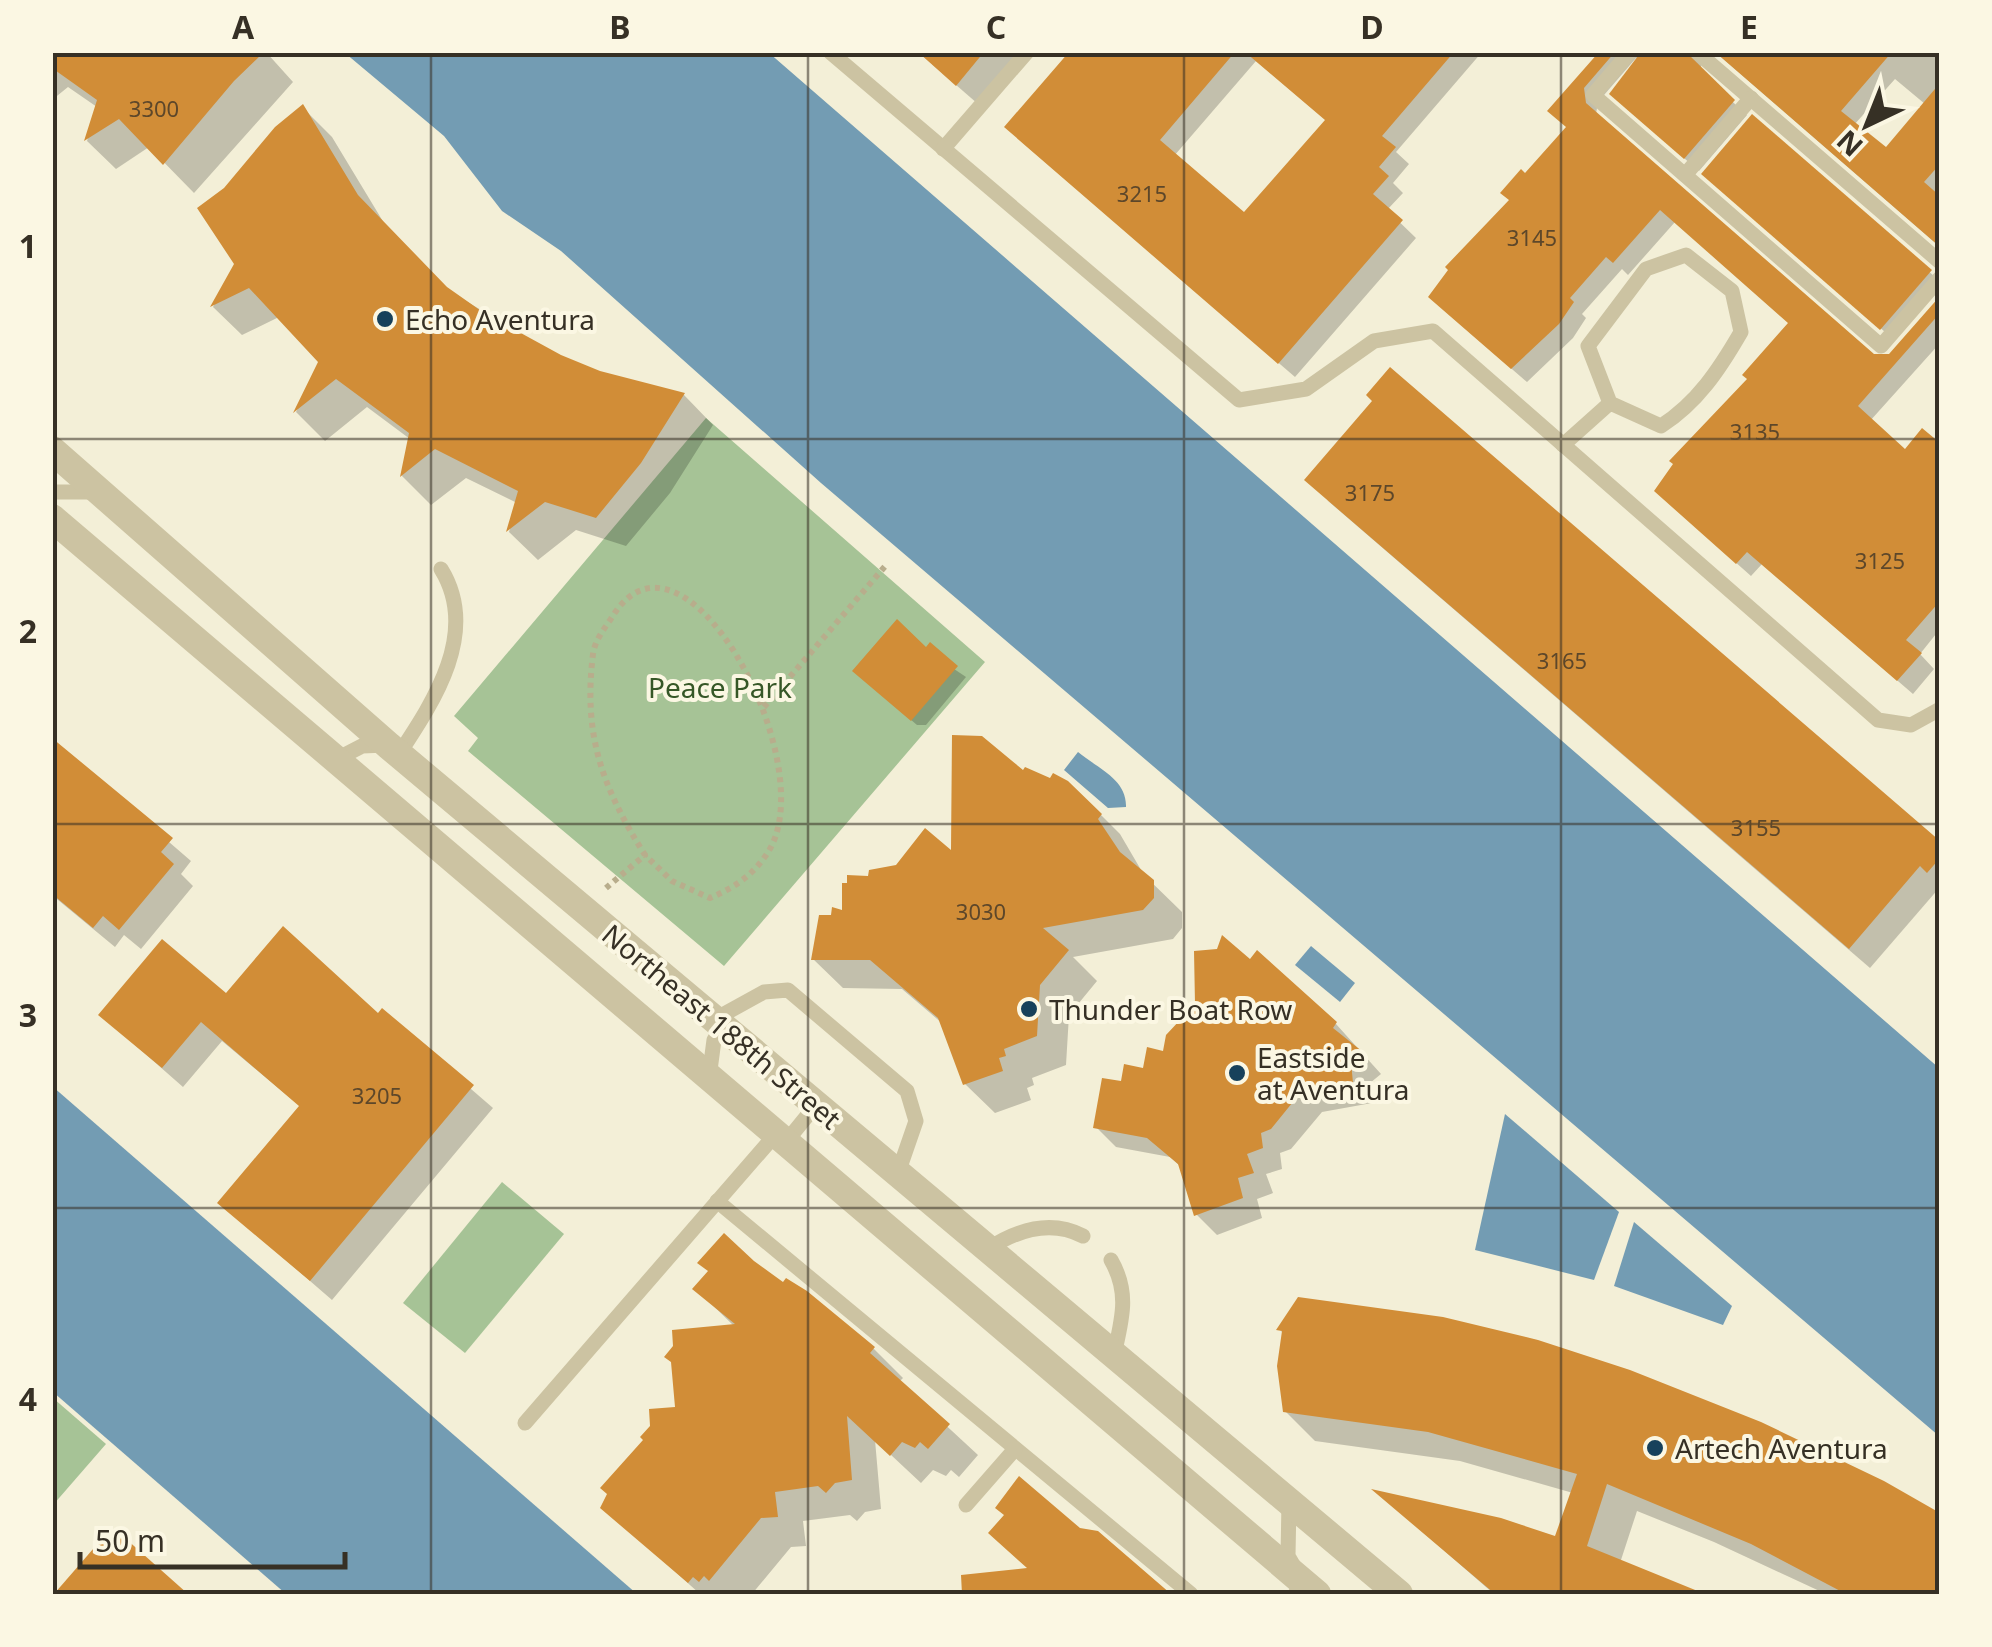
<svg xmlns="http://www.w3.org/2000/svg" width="1992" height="1647" font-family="'Noto Sans',sans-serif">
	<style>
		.green { fill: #a6c396 }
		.water { fill: #739cb3 }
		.shadow { fill: #0003; fill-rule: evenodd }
		.building { fill: #d18d37 }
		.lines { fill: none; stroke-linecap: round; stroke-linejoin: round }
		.path { stroke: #b8ad8c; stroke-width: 6; stroke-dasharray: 5 5; stroke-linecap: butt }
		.service { stroke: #ccc3a2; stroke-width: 15 }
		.minor { stroke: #ccc3a2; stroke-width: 28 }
		.grid { fill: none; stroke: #363025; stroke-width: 2.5; stroke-opacity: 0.55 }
		.poi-dot { fill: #17415b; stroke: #fbf7e3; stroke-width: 4 }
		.labels { text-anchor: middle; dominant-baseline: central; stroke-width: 8; stroke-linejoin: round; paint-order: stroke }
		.number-label { font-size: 22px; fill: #5d472a }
		.poi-label { font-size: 28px; fill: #363025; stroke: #fbf7e3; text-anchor: start }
		.park-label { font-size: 28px; fill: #365727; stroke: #fbf7e3 }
		.street-label { font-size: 28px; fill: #363025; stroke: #fbf7e3 }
		.neatline { fill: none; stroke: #363025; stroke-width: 4 }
		.grid-label { font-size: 32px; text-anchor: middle; font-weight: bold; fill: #363025 }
	</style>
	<rect width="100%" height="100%" fill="#f3efd7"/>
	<g class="green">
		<polygon points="706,418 985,662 724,966 468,751 478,738 454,716"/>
		<polygon points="502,1182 564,1234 465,1353 403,1303"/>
		<polygon points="53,1398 106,1444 53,1505"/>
	</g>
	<g class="water">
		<polygon points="768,52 1939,1068 1939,1436 821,483 561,251 502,211 444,136 345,53"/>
		<path d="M1078 752C1097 768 1127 779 1126 807L1108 808 1064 770Z"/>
		<polygon points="1311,946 1355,983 1340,1002 1295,965"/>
		<polygon points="52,1086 637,1594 286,1594 53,1392"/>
		<polygon points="1505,1114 1619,1212 1594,1280 1475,1250"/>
		<polygon points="1634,1222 1732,1306 1723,1325 1614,1286"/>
	</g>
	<g class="shadow">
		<polygon points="52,52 266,52 293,82 194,193 149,147 116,169 87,141 97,107 68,87 52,100"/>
		<polygon points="918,52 1022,52 978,104"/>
		<path d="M1072 52H1482L1396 152 1409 164 1393 183 1403 193 1387 210 1416 238 1295 377 1022 142ZM1256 61 1327 121 1244 216 1174 156Z"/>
		<path d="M1602 52H1940V247L1721 57H1703L1700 72 1747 115 1699 171 1626 108 1644 57 1636 58 1598 102 1596 114 1872 357 1887 359 1940 299V343L1870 421 1905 452 1940 447V629L1920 654 1934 669 1913 694 1762 564 1751 576 1671 505 1790 324 1675 222 1628 275 1622 269 1582 314 1586 318 1573 338 1527 382 1445 311 1526 177 1569 128 1551 111ZM1895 79 1925 104 1887 151 1854 125Z"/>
		<polygon points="303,108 332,137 387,228 449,291 560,357 599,373 684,395 713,425 670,493 626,546 576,530 538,560 509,532 517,503 466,478 431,505 402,476 410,439 367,407 325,441 296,412 321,362 279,317 242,335 213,307 236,264 226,190"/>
		<polygon points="1752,118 1934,276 1885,332 1704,174"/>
		<polygon points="1327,500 1940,844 1940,887 1870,968"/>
		<polygon points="926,650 966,677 926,725 917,725 866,681"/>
		<polygon points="52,741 191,861 181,874 193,886 141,949 124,935 115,947 52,895"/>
		<polygon points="1023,773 1089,803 1120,834 1144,875 1182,912 1182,928 1173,939 1073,957 1097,981 1069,1015 1066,1065 1032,1078 1034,1085 1027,1088 1031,1100 995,1113 965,1084 943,1024 902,989 843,988 813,959 870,878 954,855"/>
		<polygon points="382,1012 493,1108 332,1300 220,1203 301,1107 222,1041 183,1087 101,1015 378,1016"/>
		<polygon points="1336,1024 1381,1074 1370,1083 1372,1103 1322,1112 1291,1149 1280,1153 1282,1169 1266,1174 1273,1193 1257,1199 1262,1218 1217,1235 1196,1214 1181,1167 1170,1157 1116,1147 1096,1127 1123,1084 1165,1054"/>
		<polygon points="753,1263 873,1348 903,1378 899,1382 978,1455 959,1477 951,1470 946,1476 933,1470 921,1483 875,1440 881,1509 865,1512 857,1521 850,1515 803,1521 806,1546 791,1547 752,1594 700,1594 603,1507 735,1327 696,1289"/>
		<polygon points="1280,1330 1940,1519 1940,1594 1826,1594 1714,1542 1637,1511 1620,1563 1695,1594 1494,1594 1379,1494 1557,1539 1573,1493 1460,1461 1315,1441 1285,1411 1284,1334"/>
		<polygon points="1049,1507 1161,1587 1169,1594 972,1594 1030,1570"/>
		<polygon points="124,1541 184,1594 56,1594 101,1543"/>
	</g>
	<g class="building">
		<polygon points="52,52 264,52 234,81 163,165 119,119 84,141 97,100 52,68"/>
		<polygon points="918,52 984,52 956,86"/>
		<polygon points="1069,52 1235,52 1160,140 1244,212 1325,120 1245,52 1454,52 1382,136 1396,147 1379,167 1389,176 1373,194 1403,220 1278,364 1004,127"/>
		<polygon points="1599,52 1615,52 1584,88 1586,103 1874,354 1889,354 1940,296 1940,313 1858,406 1905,449 1922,428 1940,443 1940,601 1906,640 1922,653 1897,681 1747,552 1736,564 1654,491 1673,464 1669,461 1747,379 1742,375 1788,323 1660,210 1613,263 1606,257 1570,298 1574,302 1559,324 1511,369 1428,297 1448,270 1445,267 1509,200 1500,193 1521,169 1525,173 1566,127 1547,111"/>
		<polygon points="1641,52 1686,52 1735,100 1684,159 1609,94"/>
		<polygon points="1715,52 1892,52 1841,111 1886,147 1940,83 1940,164 1924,182 1940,196 1940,247"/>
		<polygon points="303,104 358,195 447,287 484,313 561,355 600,371 685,393 641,463 596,518 545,502 506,532 518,491 435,449 400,477 409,433 336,379 293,413 318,362 249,288 210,307 234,264 197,208 224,188 275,127"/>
		<polygon points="1752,114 1932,270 1880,330 1701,174"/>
		<polygon points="1390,367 1940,841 1940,858 1927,873 1920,866 1849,949 1304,480 1372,401 1366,395"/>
		<polygon points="897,619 926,647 930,642 958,666 911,721 852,671"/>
		<polygon points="952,735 982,736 1023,770 1025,767 1050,778 1053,773 1068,781 1102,814 1098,819 1120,852 1154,880 1154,898 1143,910 1043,928 1069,950 1040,985 1037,1036 1004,1049 1006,1056 999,1058 1003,1071 963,1085 938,1018 870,960 811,960 819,915 831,915 832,907 842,910 842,883 847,883 847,875 868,876 869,870 896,865 925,828 951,850"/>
		<polygon points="52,738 173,838 161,852 174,864 119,930 103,916 93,928 52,894"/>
		<polygon points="283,926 378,1013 382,1008 474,1085 310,1281 217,1203 299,1106 201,1022 162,1068 98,1015 162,939 226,993"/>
		<polygon points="1222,935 1250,959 1257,950 1337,1022 1333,1028 1363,1052 1351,1062 1353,1083 1301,1092 1271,1129 1261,1133 1263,1148 1247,1154 1254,1173 1238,1178 1243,1198 1194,1216 1178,1164 1147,1138 1093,1128 1102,1078 1121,1081 1124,1064 1143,1068 1147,1047 1163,1051 1166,1035 1195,1004 1194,951 1217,949"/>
		<polygon points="724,1233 754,1261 783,1282 786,1278 807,1291 875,1347 870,1353 950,1424 928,1449 920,1442 915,1448 902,1442 890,1456 847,1416 852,1480 835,1483 826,1493 818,1486 775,1492 778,1517 761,1518 709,1581 704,1576 699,1582 693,1577 688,1583 600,1508 607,1494 600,1488 643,1440 640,1437 650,1426 649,1409 675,1407 671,1362 664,1357 673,1346 672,1330 735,1324 692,1289 708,1271 697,1263"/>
		<polygon points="1298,1297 1443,1317 1538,1340 1630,1370 1761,1422 1884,1481 1940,1513 1940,1594 1846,1594 1751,1544 1607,1484 1587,1546 1705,1594 1495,1594 1371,1489 1501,1518 1555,1536 1577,1474 1428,1432 1283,1412 1277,1366 1282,1331 1276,1330"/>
		<polygon points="1019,1476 1080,1528 1098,1531 1171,1594 962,1594 961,1575 1027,1568 988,1533 1004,1515 995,1508"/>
		<polygon points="125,1538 188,1594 54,1594 100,1541"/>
	</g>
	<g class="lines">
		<g class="path">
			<polyline points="764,707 887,564"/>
			<path d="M606 888 645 855C602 787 583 735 593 654 595 639 606 627 614 614 684 508 817 752 772 845 758 872 736 887 710 898L672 881 645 855"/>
		</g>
		<g class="service">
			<polyline points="830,52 1239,400 1306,389 1374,341 1433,331 1878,720 1911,725 1940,709"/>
			<polyline points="1630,52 1593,95 1881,346 1940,278"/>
			<polyline points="1697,52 1940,262"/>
			<polyline points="943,149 1027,52"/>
			<polyline points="1685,175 1751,98"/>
			<path d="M1563 445 1610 403 1661 426C1697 403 1719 370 1741 332L1732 291 1686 255 1646 269 1588 346 1610 403"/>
			<polyline points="52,492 97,492"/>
			<path d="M399 754C434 701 480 632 441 569"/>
			<polyline points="335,760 362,746 386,745"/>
			<polyline points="715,1019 764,992 788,990 907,1091 916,1121 898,1173"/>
			<polyline points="709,1078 714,1040 723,1026"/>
			<polyline points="785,1143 816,1105"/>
			<polyline points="717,1201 1191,1594"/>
			<path d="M988 1249C1017 1230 1050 1219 1083 1236"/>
			<path d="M1111 1260C1130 1293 1122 1319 1114 1355"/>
			<polyline points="525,1423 775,1135"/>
			<polyline points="1289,1502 1288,1556 1304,1584 1295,1594"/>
			<polyline points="966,1505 1015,1449"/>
		</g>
		<g class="minor">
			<polyline points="52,450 389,746 1399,1594"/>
			<polyline points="52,518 1317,1594"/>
		</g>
	</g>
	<path class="grid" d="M431 52V1594M808 52V1594M1184 52V1594M1561 52V1594M52 439H1940M52 824H1940M52 1208H1940"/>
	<g class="poi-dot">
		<circle cx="385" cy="319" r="10"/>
		<circle cx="1029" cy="1009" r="10"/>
		<circle cx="1237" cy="1073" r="10"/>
		<circle cx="1655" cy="1448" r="10"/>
	</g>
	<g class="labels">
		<g class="number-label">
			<text x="154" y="108">3300</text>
			<text x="1142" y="193">3215</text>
			<text x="1532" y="237">3145</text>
			<text x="1755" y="431">3135</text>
			<text x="1370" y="492">3175</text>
			<text x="1880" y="560">3125</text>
			<text x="1562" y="660">3165</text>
			<text x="1756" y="827">3155</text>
			<text x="981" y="911">3030</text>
			<text x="377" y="1095">3205</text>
		</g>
		<g class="poi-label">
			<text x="405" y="319">Echo Aventura</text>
			<text x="1049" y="1009">Thunder Boat Row</text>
			<text x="1257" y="1057">Eastside<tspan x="1257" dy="32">at Aventura</tspan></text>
			<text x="1675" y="1448">Artech Aventura</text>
		</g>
		<g class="park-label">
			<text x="720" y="687">Peace Park</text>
		</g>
		<g class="street-label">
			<text transform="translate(722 1026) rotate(40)">Northeast 188th Street</text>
		</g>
	</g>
	<rect width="1992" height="1647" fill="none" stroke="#fbf7e3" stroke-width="110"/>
	<g transform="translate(1867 125) rotate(223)" stroke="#fbf7e3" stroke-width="8" paint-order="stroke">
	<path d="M0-8L18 38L0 25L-18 38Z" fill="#363025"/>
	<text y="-15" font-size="28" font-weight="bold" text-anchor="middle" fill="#363025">N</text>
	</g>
	<path d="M80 1552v15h265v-15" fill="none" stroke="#363025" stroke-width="5"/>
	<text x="95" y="1552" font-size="30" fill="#363025" stroke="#fbf7e3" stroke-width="8" paint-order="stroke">50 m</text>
	<rect x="55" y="55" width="1882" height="1537" class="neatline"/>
	<g class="grid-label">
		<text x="243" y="39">A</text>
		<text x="620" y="39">B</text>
		<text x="996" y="39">C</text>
		<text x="1372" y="39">D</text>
		<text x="1749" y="39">E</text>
		<text x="28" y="258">1</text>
		<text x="28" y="643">2</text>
		<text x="28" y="1027">3</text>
		<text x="28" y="1411">4</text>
	</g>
</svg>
